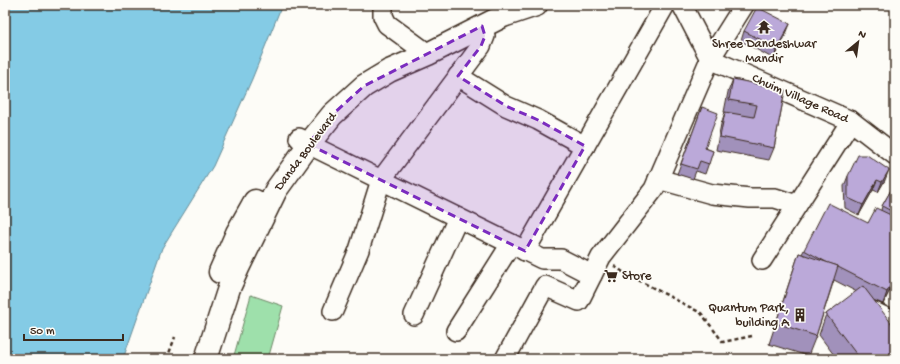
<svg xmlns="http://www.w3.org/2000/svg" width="900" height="364" font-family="'Gochi Hand',sans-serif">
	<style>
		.green { fill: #9ee0ab; stroke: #6c8564 }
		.water { fill: #84cbe5; stroke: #678b95 }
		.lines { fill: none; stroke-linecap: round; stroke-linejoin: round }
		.minor-casing { stroke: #3b2a1e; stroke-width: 22 }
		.major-casing { stroke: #3b2a1e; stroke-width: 25 }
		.path { stroke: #3b2a1e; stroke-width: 2.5; stroke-dasharray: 4 3; stroke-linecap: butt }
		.minor { stroke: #fdfcf7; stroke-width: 19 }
		.major { stroke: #fdfcf7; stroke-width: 22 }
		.wall { fill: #a191bb; stroke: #3b2a1e }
		.shaded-wall { fill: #837698; stroke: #3b2a1e }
		.building { fill: #bba9d9; stroke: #3b2a1e }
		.marked { fill: #7b2cbf; fill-opacity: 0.2; stroke: #7b2cbf; stroke-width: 3; stroke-dasharray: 8 5; stroke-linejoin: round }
		.labels { text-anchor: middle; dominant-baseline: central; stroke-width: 3.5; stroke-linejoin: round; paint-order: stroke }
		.poi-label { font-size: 13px; fill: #3b2a1e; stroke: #fdfcf7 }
		.street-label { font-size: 13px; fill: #3b2a1e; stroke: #fdfcf7 }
	</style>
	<rect width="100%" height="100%" fill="#fdfcf7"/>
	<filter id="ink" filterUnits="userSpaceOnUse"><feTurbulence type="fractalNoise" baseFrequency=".025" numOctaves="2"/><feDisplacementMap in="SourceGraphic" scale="8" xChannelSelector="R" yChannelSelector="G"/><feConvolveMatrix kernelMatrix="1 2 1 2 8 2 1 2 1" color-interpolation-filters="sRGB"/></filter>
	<g filter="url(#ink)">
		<polygon class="green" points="251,295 283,306 268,359 233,359"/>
		<polygon class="water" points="5,5 282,5 252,79 213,166 162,248 123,359 5,359"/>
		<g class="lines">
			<g class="minor-casing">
				<g id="minor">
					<polyline points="383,5 383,16 387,24 428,54"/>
					<polyline points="682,5 710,59 851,121 895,155"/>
					<polyline points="458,76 506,106 538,120 585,146"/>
					<polyline points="299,138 308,144 542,259 561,259 592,275"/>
					<polyline points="658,179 712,194 750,198 775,198 797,205"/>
					<polyline points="525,251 665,5"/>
					<polyline points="762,260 851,121"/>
					<polyline points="864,307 895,322"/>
					<polyline points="333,311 359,250 381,180 481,46 485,36 482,26"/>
					<polyline points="414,315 458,218"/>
					<polyline points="456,331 511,244"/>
					<polyline points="505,359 545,286 579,301 601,257 654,189 710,59 744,5"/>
				</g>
			</g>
			<g class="major-casing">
				<g id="major">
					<polyline points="220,272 237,233 255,201"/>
					<polyline points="206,359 229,288 238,268 276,190 315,136 332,115 364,86 389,71 428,54 503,16 536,5"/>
				</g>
			</g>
			<g class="path">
				<polyline points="614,266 623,272 701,313 723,342 752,336"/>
				<polyline points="167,359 175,337"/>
			</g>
			<use href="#minor" class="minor"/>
			<use href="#major" class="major"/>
		</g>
		<g class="wall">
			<polygon points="744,31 786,34 774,59 741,41"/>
			<polygon points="733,79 785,90 774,148 769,160 716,150 721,124 725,112 724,112 728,92"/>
			<polygon points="702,107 705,148 713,151 705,174 696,171 693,179 677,174"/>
			<polygon points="848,176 885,180 878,192 873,190 859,215 845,208 844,186"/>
			<polygon points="895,183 895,280 883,304 873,300 895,359 837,359 819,335 826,314 857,292 834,280 816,336 808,356 769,344 792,274 799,253 802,254 804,250 868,223 881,210 882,206"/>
		</g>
		<g class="shaded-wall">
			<polygon points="790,24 786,34 774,59 777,48"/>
			<polygon points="889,170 885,180 878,192 882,182"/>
			<polygon points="877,180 873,190 859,215 863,205"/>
			<polygon points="895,276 895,280 883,304 887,292"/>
			<polygon points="895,354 895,359 888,359"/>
		</g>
		<g class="building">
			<polygon points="757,7 790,24 777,48 744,31"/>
			<polygon points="733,79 785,90 774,148 720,137 725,112 754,117 757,105 729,100"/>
			<polygon points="702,107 718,113 705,148 713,151 709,164 700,161 697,169 681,164"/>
			<polygon points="858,155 867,155 889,170 882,182 877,180 863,205 848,198 848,176"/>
			<polygon points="895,183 895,213 882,206"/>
			<polygon points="828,203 868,223 876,208 895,217 895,276 887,292 838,267 838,266 828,263 804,250"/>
			<polygon points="799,253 838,266 816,336 776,323"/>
			<polygon points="863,286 895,328 895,354 888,359 860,359 826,314"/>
		</g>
	</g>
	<path class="marked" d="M482 26 485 36 481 46 458 76 506 106 538 120 585 146 525 251 308 144 332 115 364 86Z"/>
	<defs>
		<g id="temple-bare" transform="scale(1.08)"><path d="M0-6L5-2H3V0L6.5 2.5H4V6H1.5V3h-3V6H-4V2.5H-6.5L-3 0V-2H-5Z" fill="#3b2a1e" stroke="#fdfcf7" stroke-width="2.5" paint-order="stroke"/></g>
		<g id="supermarket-bare" transform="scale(1.08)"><path d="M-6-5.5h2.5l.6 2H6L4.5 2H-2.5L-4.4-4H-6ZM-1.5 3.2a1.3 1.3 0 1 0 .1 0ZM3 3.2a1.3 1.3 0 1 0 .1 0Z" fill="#3b2a1e" stroke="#fdfcf7" stroke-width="2.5" paint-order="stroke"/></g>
		<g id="building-bare" transform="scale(1.08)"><path d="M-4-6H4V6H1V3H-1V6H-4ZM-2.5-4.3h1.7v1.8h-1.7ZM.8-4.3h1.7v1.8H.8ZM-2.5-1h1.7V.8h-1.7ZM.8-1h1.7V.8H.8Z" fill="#3b2a1e" stroke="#fdfcf7" stroke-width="2.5" paint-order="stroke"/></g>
	</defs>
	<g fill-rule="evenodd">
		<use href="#temple-bare" x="764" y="27"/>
		<use href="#supermarket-bare" x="611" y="276"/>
		<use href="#building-bare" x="800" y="315"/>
	</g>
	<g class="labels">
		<g class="poi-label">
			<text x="764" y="44">Shree Dandeshwar<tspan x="764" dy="15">Mandir</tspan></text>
			<text x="622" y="276" text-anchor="start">Store</text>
			<text x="789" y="308" text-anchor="end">Quantum Park,<tspan x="789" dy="15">building A</tspan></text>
		</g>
		<g class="street-label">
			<text transform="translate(800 99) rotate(24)">Chuim Village Road</text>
			<text transform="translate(306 152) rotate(-53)">Danda Boulevard</text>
		</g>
	</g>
	<rect width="900" height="364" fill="none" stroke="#fdfcf7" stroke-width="20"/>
	<rect x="10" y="10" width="880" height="344" fill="none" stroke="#3b2a1e" stroke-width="1.5" filter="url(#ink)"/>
	<g transform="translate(858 42) rotate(29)" stroke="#fdfcf7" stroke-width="3" paint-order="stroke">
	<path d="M0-3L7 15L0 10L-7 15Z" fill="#3b2a1e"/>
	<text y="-6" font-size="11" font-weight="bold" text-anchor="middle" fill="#3b2a1e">N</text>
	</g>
	<path d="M24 334v6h99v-6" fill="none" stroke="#3b2a1e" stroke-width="2"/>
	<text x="30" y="334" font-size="12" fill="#3b2a1e" stroke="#fdfcf7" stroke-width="3" paint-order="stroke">50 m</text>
</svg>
